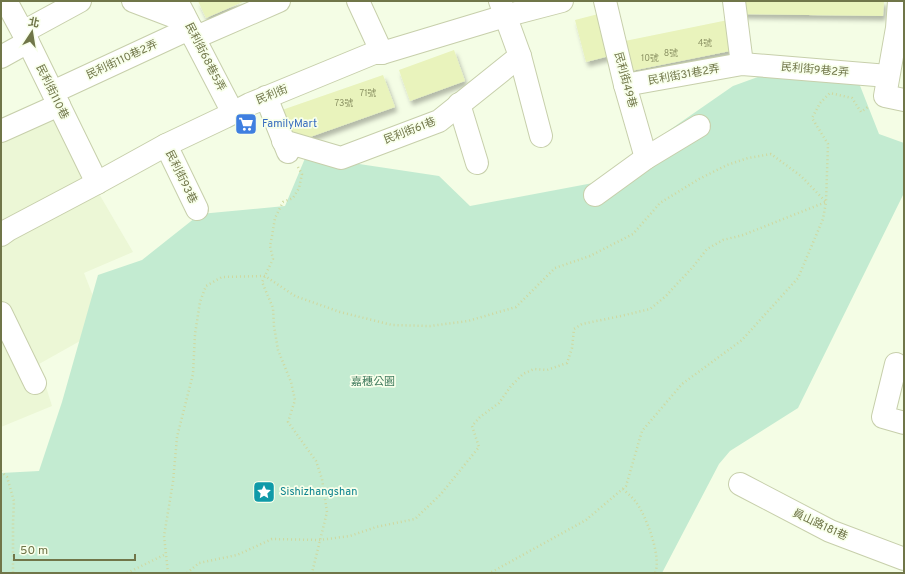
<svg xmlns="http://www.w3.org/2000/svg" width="905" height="574" font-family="Overpass,'Noto Sans TC',sans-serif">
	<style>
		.residential { fill: #ecf7d6 }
		.green { fill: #c3ebd1 }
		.building { fill: #e9f3bc; filter: url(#shadow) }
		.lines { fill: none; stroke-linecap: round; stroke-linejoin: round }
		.minor-casing { stroke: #c7cfab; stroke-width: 24 }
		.path { stroke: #cfd89f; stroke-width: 2.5; stroke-dasharray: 1 3; stroke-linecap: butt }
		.minor { stroke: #fff; stroke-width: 22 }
		.labels { text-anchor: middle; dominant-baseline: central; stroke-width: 3.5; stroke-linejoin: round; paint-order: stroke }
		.number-label { font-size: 9px; fill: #8e9566 }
		.street-label { font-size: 11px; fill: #707649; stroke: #f8ffeb }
		.shop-label { font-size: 11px; fill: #366cbe; stroke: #f8ffeb; text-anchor: start }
		.park-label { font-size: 11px; fill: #417c5e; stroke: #f8ffeb }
		.culture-label { font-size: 11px; fill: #0d838f; stroke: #f8ffeb; text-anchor: start }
	</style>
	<defs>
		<filter id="shadow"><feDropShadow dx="2.5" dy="4.5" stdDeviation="2" flood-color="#0004"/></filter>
	</defs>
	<rect width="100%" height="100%" fill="#f4fde5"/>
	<polygon class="residential" points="50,110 133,252 84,273 105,327 39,364 52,406 1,427 1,133"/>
	<polygon class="green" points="777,70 857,78 879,134 904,143 904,193 798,408 730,451 719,464 662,573 1,573 1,473 39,471 62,402 98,275 142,260 200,214 285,206 306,156 439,176 470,206 593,183 733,86"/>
	<g class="building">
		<polygon points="198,1 245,1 206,18"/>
		<polygon points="741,1 884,1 883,16 740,14"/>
		<polygon points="606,12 617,54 586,62 575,20"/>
		<polygon points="728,20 735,50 626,72 620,42"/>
		<polygon points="454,50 465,81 410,101 399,70"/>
		<polygon points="383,75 395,107 293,143 282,110"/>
	</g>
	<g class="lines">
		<g class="minor-casing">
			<g id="minor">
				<polyline points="6,1 28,42 97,183"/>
				<polyline points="133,1 175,17 184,15"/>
				<polyline points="177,1 191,28 194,38 233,113"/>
				<polyline points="358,1 382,53"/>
				<polyline points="500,1 520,56 541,136"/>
				<polyline points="605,1 625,85 646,158"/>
				<polyline points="734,1 742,64"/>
				<polyline points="899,1 897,28 885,96 904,100"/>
				<polyline points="23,32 80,1"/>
				<polyline points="194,38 279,1"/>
				<polyline points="1,57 28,42"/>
				<polyline points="625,85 742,64 888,76"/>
				<polyline points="53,92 191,28"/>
				<polyline points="266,97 288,152"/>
				<polyline points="459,104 477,163"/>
				<polyline points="1,131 59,105"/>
				<polyline points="283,141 341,158 439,121 520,56"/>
				<polyline points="166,145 197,209"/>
				<polyline points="595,195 646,158 699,126"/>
				<polyline points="1,235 8,230 97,183 166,145 225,117 250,104 374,53 382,53 505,16 562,1"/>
				<polyline points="1,313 35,383"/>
				<polyline points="896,364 883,417 904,423"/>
				<polyline points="740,484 830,531 904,559"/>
			</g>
		</g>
		<g class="path">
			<polyline points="298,167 302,174 299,188 293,198 283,202 275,218 272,236 270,246 273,259 262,282 273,308 274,326 278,350 291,382 295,400 288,422 316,461 322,479 327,512 312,573"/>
			<polyline points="1,471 7,477 14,501 13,523 13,573"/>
			<path d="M623 489C627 493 632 497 636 502 646 516 662 557 655 573"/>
			<polyline points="127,573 166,554"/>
			<polyline points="168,573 164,536 173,482 177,437 193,374 195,334 200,302 206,286 222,277 265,276 295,296 340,312 392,325 430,326 468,321 516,307 555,268 590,256 633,234 660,203 699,179 727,165 748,158 771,154 801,176 826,202 823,219 798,278 742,340 682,384 642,431 626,486 586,520 490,573"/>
			<polyline points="187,573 199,563 237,555 272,539 320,540 350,536 376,527 415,519 441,494 479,447 472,426 480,417 499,403 511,386 523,374 534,369 547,370 567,363 572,348 574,329 582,324 621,316 650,309 666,296 675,286 692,268 707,249 723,240 743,235 826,202 828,144 812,118 820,103 830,93 852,98 861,112 869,106"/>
		</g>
		<use href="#minor" class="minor"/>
	</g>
	<defs>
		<g id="supermarket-square" transform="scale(1.15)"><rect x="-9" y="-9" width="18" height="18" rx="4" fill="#3f7fe0" stroke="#f8ffeb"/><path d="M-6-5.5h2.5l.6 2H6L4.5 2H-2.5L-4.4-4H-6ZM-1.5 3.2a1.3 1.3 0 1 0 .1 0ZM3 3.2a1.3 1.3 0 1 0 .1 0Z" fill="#fff"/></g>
		<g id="sight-square" transform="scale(1.15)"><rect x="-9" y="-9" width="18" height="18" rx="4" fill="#0f9aa8" stroke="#f8ffeb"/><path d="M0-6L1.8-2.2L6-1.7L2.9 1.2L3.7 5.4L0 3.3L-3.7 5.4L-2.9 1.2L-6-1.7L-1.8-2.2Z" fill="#fff"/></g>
	</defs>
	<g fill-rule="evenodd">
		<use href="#supermarket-square" x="246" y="124"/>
		<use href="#sight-square" x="264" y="492"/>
	</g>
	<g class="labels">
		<g class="number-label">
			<text x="705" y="43">4號</text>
			<text x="671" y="53">8號</text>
			<text x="650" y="58">10號</text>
			<text x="368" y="93">71號</text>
			<text x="344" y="103">73號</text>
		</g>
		<g class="street-label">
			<text transform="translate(205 57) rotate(63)">民利街68巷5弄</text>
			<text transform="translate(122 60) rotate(-25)">民利街110巷2弄</text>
			<text transform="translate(815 70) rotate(5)">民利街9巷2弄</text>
			<text transform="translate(684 75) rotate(-10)">民利街31巷2弄</text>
			<text transform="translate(625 80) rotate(75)">民利街49巷</text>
			<text transform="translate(52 92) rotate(64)">民利街110巷</text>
			<text transform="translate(272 95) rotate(-22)">民利街</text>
			<text transform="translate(410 131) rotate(-21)">民利街61巷</text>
			<text transform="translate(181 177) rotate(64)">民利街93巷</text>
			<text transform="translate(820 525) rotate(25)">員山路181巷</text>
		</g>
		<g class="shop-label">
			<text x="262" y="124">FamilyMart</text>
		</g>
		<g class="park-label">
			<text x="373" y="382">嘉穗公園</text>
		</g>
		<g class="culture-label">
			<text x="280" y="492">Sishizhangshan</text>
		</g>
	</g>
	<rect width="905" height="574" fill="none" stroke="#707649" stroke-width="4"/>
	<g transform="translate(32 32) rotate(12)" stroke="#f8ffeb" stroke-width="3" paint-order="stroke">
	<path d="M0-3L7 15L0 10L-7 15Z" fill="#707649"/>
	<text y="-6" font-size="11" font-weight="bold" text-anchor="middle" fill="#707649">北</text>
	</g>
	<path d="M14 554v6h121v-6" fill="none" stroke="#707649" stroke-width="2"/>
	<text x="20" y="554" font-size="12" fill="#707649" stroke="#f8ffeb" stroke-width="3" paint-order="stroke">50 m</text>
</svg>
